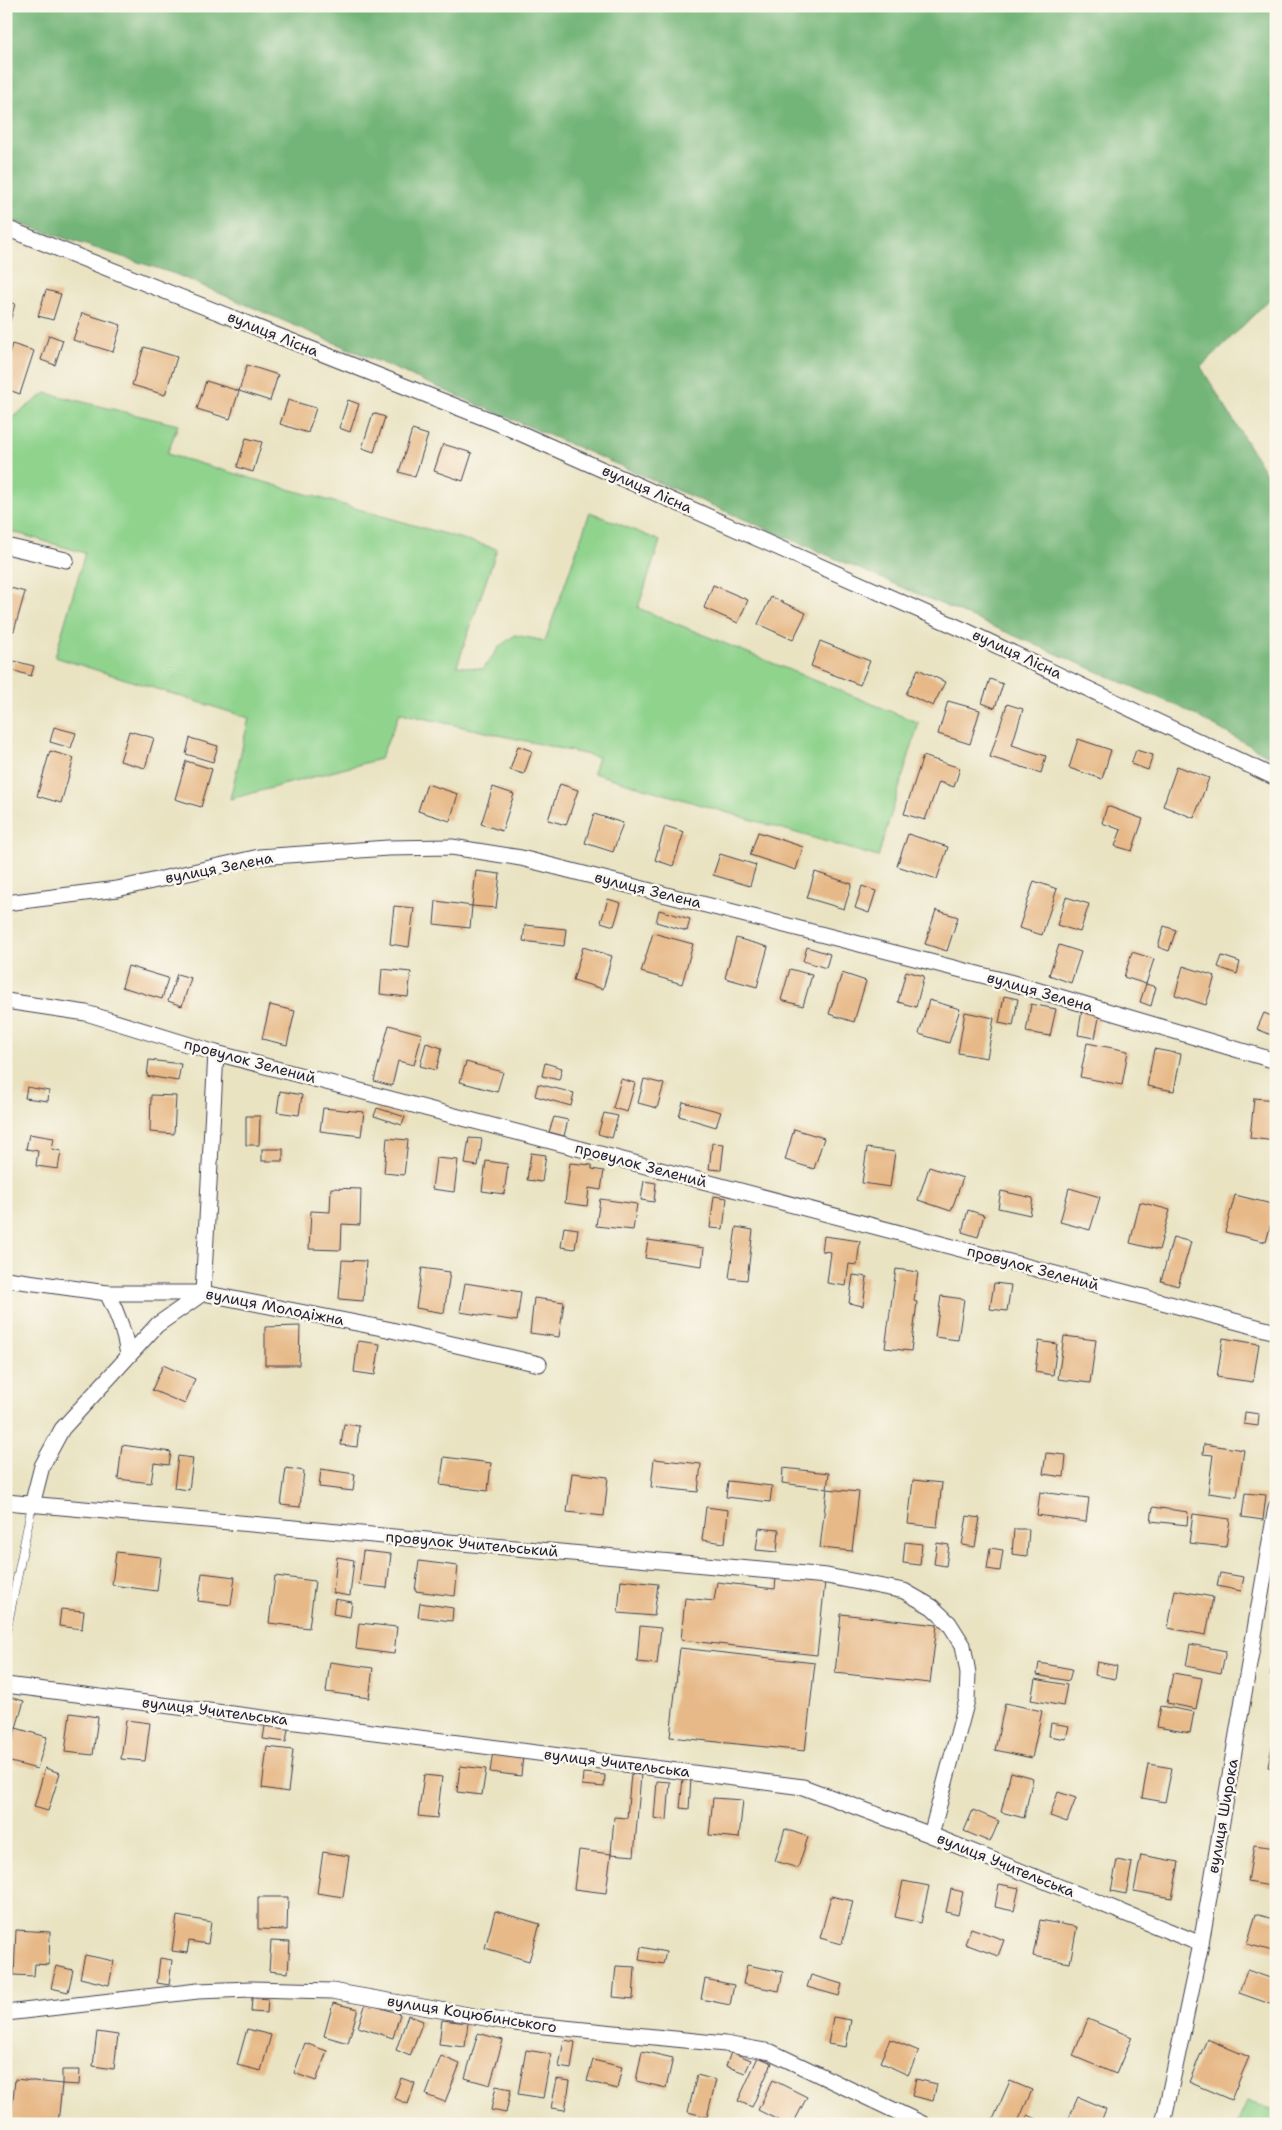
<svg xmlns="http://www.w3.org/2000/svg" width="1282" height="2130" font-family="'Shantell Sans',sans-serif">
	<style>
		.green { fill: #8fd38d; stroke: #587a64 }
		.forest { fill: #73b578; stroke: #4a6c5a }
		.building { fill: #e7b988 }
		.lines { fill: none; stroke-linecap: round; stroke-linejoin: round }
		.lane-casing { stroke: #403f4f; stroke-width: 9 }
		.street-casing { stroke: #403f4f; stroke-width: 17 }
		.lane { stroke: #fff; stroke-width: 8 }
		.street { stroke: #fff; stroke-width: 15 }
		.labels { text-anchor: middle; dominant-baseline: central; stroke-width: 5; stroke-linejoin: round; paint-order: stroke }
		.street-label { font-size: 15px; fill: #22223b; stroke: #fbf7ec }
	</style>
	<rect width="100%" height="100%" fill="#fbf7ec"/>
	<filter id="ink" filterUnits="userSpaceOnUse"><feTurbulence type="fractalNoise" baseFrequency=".02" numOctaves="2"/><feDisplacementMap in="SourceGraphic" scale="10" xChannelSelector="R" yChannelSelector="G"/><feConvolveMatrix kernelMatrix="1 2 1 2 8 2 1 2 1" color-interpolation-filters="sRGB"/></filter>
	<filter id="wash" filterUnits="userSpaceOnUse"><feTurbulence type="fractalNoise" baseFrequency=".0096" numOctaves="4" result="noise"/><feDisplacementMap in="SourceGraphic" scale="20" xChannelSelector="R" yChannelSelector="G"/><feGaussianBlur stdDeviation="1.12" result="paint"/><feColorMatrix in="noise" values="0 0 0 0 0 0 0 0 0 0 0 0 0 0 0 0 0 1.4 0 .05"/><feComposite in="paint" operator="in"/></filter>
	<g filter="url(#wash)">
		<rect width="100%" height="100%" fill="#e9e3c2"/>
		<g class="green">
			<polygon points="46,393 178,425 167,454 497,549 457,666 483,669 500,646 515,635 545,641 590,512 660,541 638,608 919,723 878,857 593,773 598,757 400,713 380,759 230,799 249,718 55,657 85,553 6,530 6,422"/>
			<polygon points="1247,2102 1276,2109 1276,2124 1237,2124"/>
		</g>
		<polygon class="forest" points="6,6 1276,6 1276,293 1201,367 1269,479 1276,499 1276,760 1180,707 175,274 6,219"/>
		<g id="blocks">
			<g class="building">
				<polygon points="46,290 61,294 53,320 38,316"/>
				<polygon points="6,301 15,304 7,332 6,332"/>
				<polygon points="82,313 121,325 113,352 73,340"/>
				<polygon points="49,335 63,340 55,365 41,360"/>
				<polygon points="12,344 34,351 20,394 6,389 6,363"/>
				<polygon points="144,347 177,357 165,395 132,385"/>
				<polygon points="247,365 278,375 270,401 239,391"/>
				<polygon points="206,381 239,391 230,419 197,409"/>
				<polygon points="288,400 316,408 308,433 280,424"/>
				<polygon points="348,400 359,404 350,432 339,428"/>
				<polygon points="373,413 385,417 374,452 362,448"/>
				<polygon points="412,430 428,435 415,477 399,472"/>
				<polygon points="246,438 262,442 253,472 237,467"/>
				<polygon points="443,444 472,453 463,481 434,471"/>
				<polygon points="713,585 748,600 738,623 704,608"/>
				<polygon points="7,587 25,592 14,631 6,629"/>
				<polygon points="771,597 806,613 793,640 758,624"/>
				<polygon points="820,641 870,661 860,685 811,666"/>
				<polygon points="14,661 34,666 31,676 12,670"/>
				<polygon points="918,669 945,682 933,706 906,694"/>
				<polygon points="990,679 1003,684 995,708 982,703"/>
				<polygon points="948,701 980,710 970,744 938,734"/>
				<polygon points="1007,704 1023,709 1012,745 1046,756 1041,773 990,757"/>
				<polygon points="54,727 76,733 71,748 50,742"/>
				<polygon points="129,731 154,738 145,768 120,761"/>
				<polygon points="190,738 218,746 213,762 186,754"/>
				<polygon points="1078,739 1111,750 1102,779 1069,768"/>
				<polygon points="518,746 532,751 524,774 510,770"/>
				<polygon points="1136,750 1153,755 1148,770 1131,764"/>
				<polygon points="50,751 74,758 61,803 37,796"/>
				<polygon points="923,756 960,768 954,787 939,782 925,820 904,814"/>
				<polygon points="186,761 212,769 201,807 175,799"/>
				<polygon points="1177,766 1209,778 1194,818 1163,806"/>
				<polygon points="427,784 458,794 450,821 418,811"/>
				<polygon points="560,784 578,790 566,825 548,820"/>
				<polygon points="493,787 514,794 502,831 481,824"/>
				<polygon points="1107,806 1143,819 1132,851 1115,846 1121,830 1102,823"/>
				<polygon points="594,814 623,823 613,852 585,843"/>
				<polygon points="665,826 684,832 673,866 655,860"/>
				<polygon points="758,832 803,847 796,870 750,855"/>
				<polygon points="908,834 948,847 937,879 897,866"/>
				<polygon points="720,854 756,865 750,886 713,875"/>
				<polygon points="476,871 500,874 496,908 472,906"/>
				<polygon points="815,872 852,884 844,909 807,898"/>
				<polygon points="1034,881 1057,889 1042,935 1019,928"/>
				<polygon points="862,886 876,891 869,913 855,908"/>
				<polygon points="1066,897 1089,904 1080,932 1057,925"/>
				<polygon points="608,899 621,903 614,926 601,922"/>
				<polygon points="436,901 472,906 470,928 434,924"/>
				<polygon points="394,906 414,908 409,947 390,944"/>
				<polygon points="659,910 690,919 687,931 656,922"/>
				<polygon points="936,910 958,917 947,951 925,944"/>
				<polygon points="525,925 566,929 564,946 523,941"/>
				<polygon points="1164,926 1176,930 1169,951 1158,947"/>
				<polygon points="653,933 693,944 682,984 641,972"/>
				<polygon points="736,938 768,947 757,987 725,978"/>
				<polygon points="1059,945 1081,952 1071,983 1049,975"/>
				<polygon points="583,947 612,956 603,989 573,980"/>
				<polygon points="807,947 830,954 826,968 803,961"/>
				<polygon points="1132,952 1154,959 1146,984 1124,977"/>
				<polygon points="1222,956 1240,962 1237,974 1218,967"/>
				<polygon points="128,966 168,978 162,999 122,987"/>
				<polygon points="1183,966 1215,976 1206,1005 1175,995"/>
				<polygon points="382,969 411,972 408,997 380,994"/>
				<polygon points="790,969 812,975 803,1006 781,1000"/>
				<polygon points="906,971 924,976 916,1007 898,1002"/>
				<polygon points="842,973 866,981 854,1022 829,1014"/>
				<polygon points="177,974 191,978 182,1006 168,1001"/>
				<polygon points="1146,984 1156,987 1151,1006 1140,1002"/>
				<polygon points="1004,996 1018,999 1013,1026 999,1023"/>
				<polygon points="929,1000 960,1009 949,1043 919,1034"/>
				<polygon points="1031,1004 1056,1009 1050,1036 1026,1032"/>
				<polygon points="270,1005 295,1011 287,1045 262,1039"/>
				<polygon points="1082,1010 1100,1013 1095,1038 1078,1035"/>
				<polygon points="965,1012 994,1018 987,1058 958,1053"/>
				<polygon points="1264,1013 1276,1018 1276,1037 1257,1029"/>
				<polygon points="389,1025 422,1034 414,1065 398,1061 392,1086 374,1081"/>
				<polygon points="426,1043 442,1048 436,1070 420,1066"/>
				<polygon points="1087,1043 1128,1051 1122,1085 1080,1077"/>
				<polygon points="1154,1049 1181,1054 1174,1091 1147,1086"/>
				<polygon points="149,1060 181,1064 178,1081 147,1076"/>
				<polygon points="466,1062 503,1072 497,1092 460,1082"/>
				<polygon points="545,1063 562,1068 559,1080 542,1076"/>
				<polygon points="621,1079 635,1083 627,1112 613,1108"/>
				<polygon points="644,1079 664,1084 657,1108 638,1103"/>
				<polygon points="538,1084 574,1093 571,1106 535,1096"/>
				<polygon points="27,1087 49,1091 48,1101 25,1098"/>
				<polygon points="280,1091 302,1095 299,1115 277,1112"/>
				<polygon points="151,1095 176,1096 174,1134 150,1132"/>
				<polygon points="1254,1098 1276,1100 1276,1141 1250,1138"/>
				<polygon points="683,1102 721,1112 716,1127 679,1116"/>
				<polygon points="323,1108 364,1112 361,1136 320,1131"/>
				<polygon points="377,1108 405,1117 402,1125 374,1116"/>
				<polygon points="604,1113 618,1116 612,1138 598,1134"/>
				<polygon points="246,1116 260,1116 259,1145 246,1145"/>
				<polygon points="554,1117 568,1120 564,1136 549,1132"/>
				<polygon points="794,1129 824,1138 814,1169 785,1160"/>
				<polygon points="29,1134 54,1138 52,1149 61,1151 58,1169 36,1166 38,1151 26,1149"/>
				<polygon points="387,1138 408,1140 404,1175 384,1173"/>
				<polygon points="469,1138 482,1139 478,1166 465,1164"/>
				<polygon points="712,1143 724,1144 721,1170 709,1169"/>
				<polygon points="867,1148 895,1152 890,1187 862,1183"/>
				<rect x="262" y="1149" width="21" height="12"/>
				<polygon points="531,1153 546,1155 542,1182 527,1180"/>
				<polygon points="436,1158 458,1160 454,1192 432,1189"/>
				<polygon points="486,1161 508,1164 504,1194 482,1191"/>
				<polygon points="570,1163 592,1165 592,1169 604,1171 601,1190 589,1188 587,1206 565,1203"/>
				<polygon points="929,1167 963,1178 951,1211 918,1200"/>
				<polygon points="644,1181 656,1183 654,1202 641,1200"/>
				<polygon points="331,1188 361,1189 360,1225 342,1224 341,1250 309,1249 311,1211 330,1212"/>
				<polygon points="1069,1188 1100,1197 1090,1230 1060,1222"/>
				<polygon points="1001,1191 1033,1198 1030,1215 998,1208"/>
				<polygon points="1235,1195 1276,1205 1266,1242 1225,1232"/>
				<polygon points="714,1196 727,1198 723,1229 710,1228"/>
				<polygon points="600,1199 637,1204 633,1230 596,1226"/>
				<polygon points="1140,1202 1170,1210 1159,1250 1130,1243"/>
				<polygon points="968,1210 984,1215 978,1237 962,1232"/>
				<polygon points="564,1227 578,1229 575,1249 561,1247"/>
				<polygon points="736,1227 753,1230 747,1280 729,1278"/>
				<polygon points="824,1236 860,1241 857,1265 849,1264 846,1286 827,1283 831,1252 822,1251"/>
				<polygon points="1173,1237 1191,1242 1178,1286 1161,1281"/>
				<polygon points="648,1240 704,1248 702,1266 645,1258"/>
				<polygon points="342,1260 366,1261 363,1301 339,1299"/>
				<polygon points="422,1268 450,1272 444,1313 416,1308"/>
				<polygon points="896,1269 918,1272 914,1301 917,1302 911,1351 885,1348"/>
				<polygon points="853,1275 867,1277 863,1306 849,1303"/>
				<polygon points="465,1283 521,1292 517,1321 460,1312"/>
				<polygon points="994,1283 1011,1285 1007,1311 990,1309"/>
				<polygon points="941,1296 964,1299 958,1340 935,1337"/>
				<polygon points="534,1298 564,1302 559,1337 530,1333"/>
				<polygon points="300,1326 299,1365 265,1365 265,1327"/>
				<polygon points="1064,1336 1096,1340 1090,1383 1058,1379"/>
				<polygon points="1223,1338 1259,1344 1253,1382 1217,1377"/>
				<polygon points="358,1341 380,1344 375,1375 354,1372"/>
				<polygon points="1039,1341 1057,1344 1053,1375 1035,1372"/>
				<polygon points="163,1365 195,1379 185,1404 152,1390"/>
				<polygon points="1245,1412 1259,1414 1258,1426 1244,1424"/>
				<polygon points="344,1424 359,1426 357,1447 341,1445"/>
				<polygon points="1204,1444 1244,1450 1237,1497 1208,1493 1213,1455 1203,1454"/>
				<polygon points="122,1445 171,1452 169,1465 154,1463 151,1483 118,1479"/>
				<polygon points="1046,1453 1066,1455 1064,1477 1043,1474"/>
				<polygon points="178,1456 193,1458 189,1490 174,1488"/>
				<polygon points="444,1457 491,1463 488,1491 440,1485"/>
				<polygon points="654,1459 701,1464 698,1492 651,1487"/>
				<polygon points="286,1468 304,1471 300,1507 281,1505"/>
				<polygon points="783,1468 829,1473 827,1489 782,1483"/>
				<polygon points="321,1469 355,1474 353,1491 319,1487"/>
				<polygon points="572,1473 608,1477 604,1516 567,1512"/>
				<polygon points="913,1480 942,1483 937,1527 908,1524"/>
				<polygon points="728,1481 772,1486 770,1502 726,1497"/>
				<polygon points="827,1489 859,1492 852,1551 820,1548"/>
				<polygon points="1040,1492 1089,1498 1086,1522 1037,1515"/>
				<polygon points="1245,1493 1266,1495 1263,1520 1242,1517"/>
				<polygon points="706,1507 728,1510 725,1543 702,1540"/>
				<polygon points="1153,1507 1188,1512 1187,1525 1151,1521"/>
				<polygon points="1193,1514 1230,1519 1226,1547 1189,1543"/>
				<polygon points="967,1516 980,1518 975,1547 962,1545"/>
				<polygon points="759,1528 779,1530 777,1552 756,1550"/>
				<polygon points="1014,1529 1029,1529 1027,1556 1012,1554"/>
				<polygon points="905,1542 922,1544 920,1565 903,1563"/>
				<polygon points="937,1543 949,1545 946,1566 934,1564"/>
				<polygon points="990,1548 1003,1550 1000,1571 987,1569"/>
				<polygon points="363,1551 391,1554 387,1588 359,1585"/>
				<polygon points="116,1552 161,1557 157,1591 112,1585"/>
				<polygon points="337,1557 354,1560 350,1596 333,1593"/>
				<polygon points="419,1561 458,1566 455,1596 415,1591"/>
				<polygon points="202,1573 235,1577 231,1605 198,1601"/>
				<polygon points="1220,1573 1244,1577 1241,1591 1217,1586"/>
				<polygon points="275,1576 315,1581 309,1628 269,1623"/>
				<polygon points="776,1577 825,1582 817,1655 681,1640 685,1598 714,1601 717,1582 775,1589"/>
				<polygon points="621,1580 658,1584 654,1616 618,1613"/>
				<polygon points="1175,1590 1213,1597 1206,1635 1168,1628"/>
				<polygon points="335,1599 352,1602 350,1617 333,1614"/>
				<polygon points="420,1603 453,1608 452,1621 418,1617"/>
				<polygon points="61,1609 84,1611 82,1629 59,1626"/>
				<polygon points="841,1614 937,1625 930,1683 835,1673"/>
				<polygon points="359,1623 397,1627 394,1654 356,1649"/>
				<polygon points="640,1626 661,1628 657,1664 637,1662"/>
				<polygon points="1190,1644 1226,1651 1221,1673 1186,1666"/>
				<polygon points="680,1648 815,1663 805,1751 670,1737"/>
				<polygon points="1273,1660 1276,1661 1276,1676 1270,1675"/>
				<polygon points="330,1662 373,1668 369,1698 326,1692"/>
				<polygon points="1097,1662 1117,1666 1115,1679 1095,1675"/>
				<polygon points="1039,1663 1072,1669 1069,1681 1037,1675"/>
				<polygon points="1173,1673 1202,1678 1196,1709 1167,1703"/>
				<polygon points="1035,1679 1067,1685 1063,1706 1031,1700"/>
				<polygon points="6,1696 24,1701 16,1728 6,1726"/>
				<polygon points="1005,1703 1042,1711 1032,1758 995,1750"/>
				<polygon points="1161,1706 1194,1712 1190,1733 1157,1727"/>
				<polygon points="70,1713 98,1717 93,1755 65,1752"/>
				<polygon points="126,1720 150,1723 145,1761 121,1759"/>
				<polygon points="266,1720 289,1723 286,1742 263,1739"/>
				<polygon points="1051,1723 1069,1726 1066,1739 1049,1736"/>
				<polygon points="16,1728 47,1737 37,1769 7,1761"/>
				<polygon points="1272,1746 1276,1747 1276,1769 1268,1767"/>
				<polygon points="267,1747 293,1750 288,1792 262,1788"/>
				<polygon points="493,1751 523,1755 521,1776 490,1772"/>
				<polygon points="1148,1764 1172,1768 1165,1802 1142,1798"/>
				<polygon points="460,1766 486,1769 482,1795 457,1792"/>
				<polygon points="45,1768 60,1773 48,1811 34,1807"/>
				<polygon points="1011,1772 1033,1778 1024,1818 1001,1812"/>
				<polygon points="583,1773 605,1775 604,1787 582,1785"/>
				<polygon points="631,1774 641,1775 634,1856 611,1854 614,1817 627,1818"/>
				<polygon points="424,1775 442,1777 437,1818 418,1816"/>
				<polygon points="683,1778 691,1778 689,1809 680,1808"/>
				<polygon points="657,1781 670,1782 667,1820 654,1818"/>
				<polygon points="1058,1792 1076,1798 1067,1822 1050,1816"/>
				<polygon points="713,1798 743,1800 739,1838 709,1835"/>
				<polygon points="973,1810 999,1821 990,1842 964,1831"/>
				<polygon points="785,1829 808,1837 798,1868 775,1861"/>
				<polygon points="1254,1845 1276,1848 1276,1887 1248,1882"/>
				<polygon points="579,1850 611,1854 606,1893 574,1889"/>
				<polygon points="323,1852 349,1856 343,1897 317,1893"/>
				<polygon points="1141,1855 1179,1862 1172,1898 1134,1891"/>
				<polygon points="1117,1860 1132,1863 1126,1894 1111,1891"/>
				<polygon points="903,1881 929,1886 921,1923 895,1917"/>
				<polygon points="999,1884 1019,1888 1014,1911 995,1907"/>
				<polygon points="951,1889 963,1892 958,1915 946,1912"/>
				<polygon points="831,1896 853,1901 842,1944 820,1938"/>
				<polygon points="258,1897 288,1897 287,1930 258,1929"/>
				<polygon points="495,1911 540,1924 529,1961 485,1948"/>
				<polygon points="1256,1914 1276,1920 1276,1952 1247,1944"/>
				<polygon points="177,1916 211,1922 208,1944 189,1941 187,1953 172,1951"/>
				<polygon points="1040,1920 1077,1927 1070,1963 1033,1956"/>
				<polygon points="971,1928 1004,1940 998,1956 965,1944"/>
				<polygon points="16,1930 50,1932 49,1965 35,1964 34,1976 14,1975"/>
				<polygon points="271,1941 290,1942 288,1973 269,1971"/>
				<polygon points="641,1947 666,1952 663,1964 639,1960"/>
				<polygon points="85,1955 114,1961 109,1985 80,1978"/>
				<polygon points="160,1958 172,1960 169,1985 157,1983"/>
				<polygon points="747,1965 783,1972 779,1991 743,1984"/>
				<polygon points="56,1966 73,1970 68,1992 51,1988"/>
				<polygon points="616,1966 635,1967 633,1999 613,1997"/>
				<polygon points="1247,1970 1276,1980 1276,2006 1239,1993"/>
				<polygon points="811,1975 842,1984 839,1996 807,1987"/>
				<polygon points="705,1979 734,1985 730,2005 701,1999"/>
				<polygon points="252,1998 268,1999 267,2013 251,2012"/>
				<polygon points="333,2003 358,2009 348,2043 324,2036"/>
				<polygon points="366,2003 400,2014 393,2038 358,2027"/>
				<polygon points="408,2015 423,2021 410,2056 396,2050"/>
				<polygon points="833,2017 851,2020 846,2047 828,2044"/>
				<polygon points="1088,2019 1132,2037 1116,2074 1073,2056"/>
				<polygon points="442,2020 468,2023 465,2047 439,2044"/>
				<polygon points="247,2029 271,2035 261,2071 237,2065"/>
				<polygon points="97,2032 118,2035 114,2069 93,2066"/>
				<polygon points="478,2033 503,2040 490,2085 465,2078"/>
				<polygon points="890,2039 919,2051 908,2075 880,2062"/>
				<polygon points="1207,2039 1249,2057 1231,2100 1189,2082"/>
				<polygon points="564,2040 575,2042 571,2069 559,2067"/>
				<polygon points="305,2043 327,2051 316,2081 294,2073"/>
				<polygon points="526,2050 551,2054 543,2098 518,2094"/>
				<polygon points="642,2051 673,2058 666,2088 636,2081"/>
				<polygon points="731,2052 751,2060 745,2073 726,2066"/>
				<polygon points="441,2056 460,2064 445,2102 426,2095"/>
				<polygon points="758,2057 772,2063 752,2107 738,2101"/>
				<polygon points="593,2060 622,2067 617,2089 587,2081"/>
				<polygon points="62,2070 80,2070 79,2085 62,2084"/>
				<polygon points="697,2075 716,2080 707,2117 688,2112"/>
				<polygon points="401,2078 415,2083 408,2104 394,2098"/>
				<polygon points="15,2079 62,2084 58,2124 11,2119"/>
				<polygon points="557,2079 570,2081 565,2110 551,2108"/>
				<polygon points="916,2079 937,2084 933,2101 912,2096"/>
				<polygon points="773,2080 807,2097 793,2124 786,2124 758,2110"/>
				<polygon points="1010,2081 1032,2090 1017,2124 991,2124"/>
				<polygon points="496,2086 511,2089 506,2113 491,2110"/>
				<polygon points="1078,2097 1106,2109 1100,2124 1066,2124"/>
				<polygon points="1028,2115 1048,2124 1024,2124"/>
			</g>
		</g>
	</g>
	<g filter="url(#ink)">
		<use href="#blocks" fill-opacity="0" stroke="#403f4f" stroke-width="1"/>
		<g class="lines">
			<g class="lane-casing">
				<polyline id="lane" points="6,1633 32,1505"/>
			</g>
			<g class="street-casing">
				<g id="street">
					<polyline points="6,228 495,422 964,630 1276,778"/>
					<polyline points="6,546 66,560"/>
					<polyline points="6,903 117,889 259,857 388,848 452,847 521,858 1009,982 1276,1061"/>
					<polyline points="6,1001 86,1013 216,1053 1276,1332"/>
					<polyline points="6,1279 107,1293 203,1293 387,1329 539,1364"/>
					<path d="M107 1293C118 1314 125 1332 128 1355"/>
					<polyline points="6,1502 827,1576 904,1591 932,1607 949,1623 963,1645 968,1673 967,1700 931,1835"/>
					<polyline points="32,1505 42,1466 62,1429 157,1325 203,1293 216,1053"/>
					<polyline points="6,1685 803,1787 931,1835 1201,1944"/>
					<polyline points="6,2013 198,1991 251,1989 332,1991 514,2023 725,2044 771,2052 923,2124"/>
					<polyline points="1163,2124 1201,1944 1276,1507"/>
				</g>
			</g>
			<use href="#lane" class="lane"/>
			<use href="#street" class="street"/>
		</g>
	</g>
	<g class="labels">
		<g class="street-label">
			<text transform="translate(273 334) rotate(22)">вулиця Лісна</text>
			<text transform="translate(647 489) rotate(24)">вулиця Лісна</text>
			<text transform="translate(1017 654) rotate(25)">вулиця Лісна</text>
			<text transform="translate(219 868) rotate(-11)">вулиця Зелена</text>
			<text transform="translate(648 890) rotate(14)">вулиця Зелена</text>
			<text transform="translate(1040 992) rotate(16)">вулиця Зелена</text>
			<text transform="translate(250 1061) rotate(15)">провулок Зелений</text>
			<text transform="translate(641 1165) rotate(15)">провулок Зелений</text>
			<text transform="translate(1033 1268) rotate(15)">провулок Зелений</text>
			<text transform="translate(275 1307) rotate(11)">вулиця Молодіжна</text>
			<text transform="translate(472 1544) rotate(5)">провулок Учительський</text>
			<text transform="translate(215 1711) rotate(7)">вулиця Учительська</text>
			<text transform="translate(617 1763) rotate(7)">вулиця Учительська</text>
			<text transform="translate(1223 1816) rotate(-80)">вулиця Широка</text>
			<text transform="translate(1006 1865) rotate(22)">вулиця Учительська</text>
			<text transform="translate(472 2014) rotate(9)">вулиця Коцюбинського</text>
		</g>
	</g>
	<rect width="1282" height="2130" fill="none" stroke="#fbf7ec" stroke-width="25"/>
</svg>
